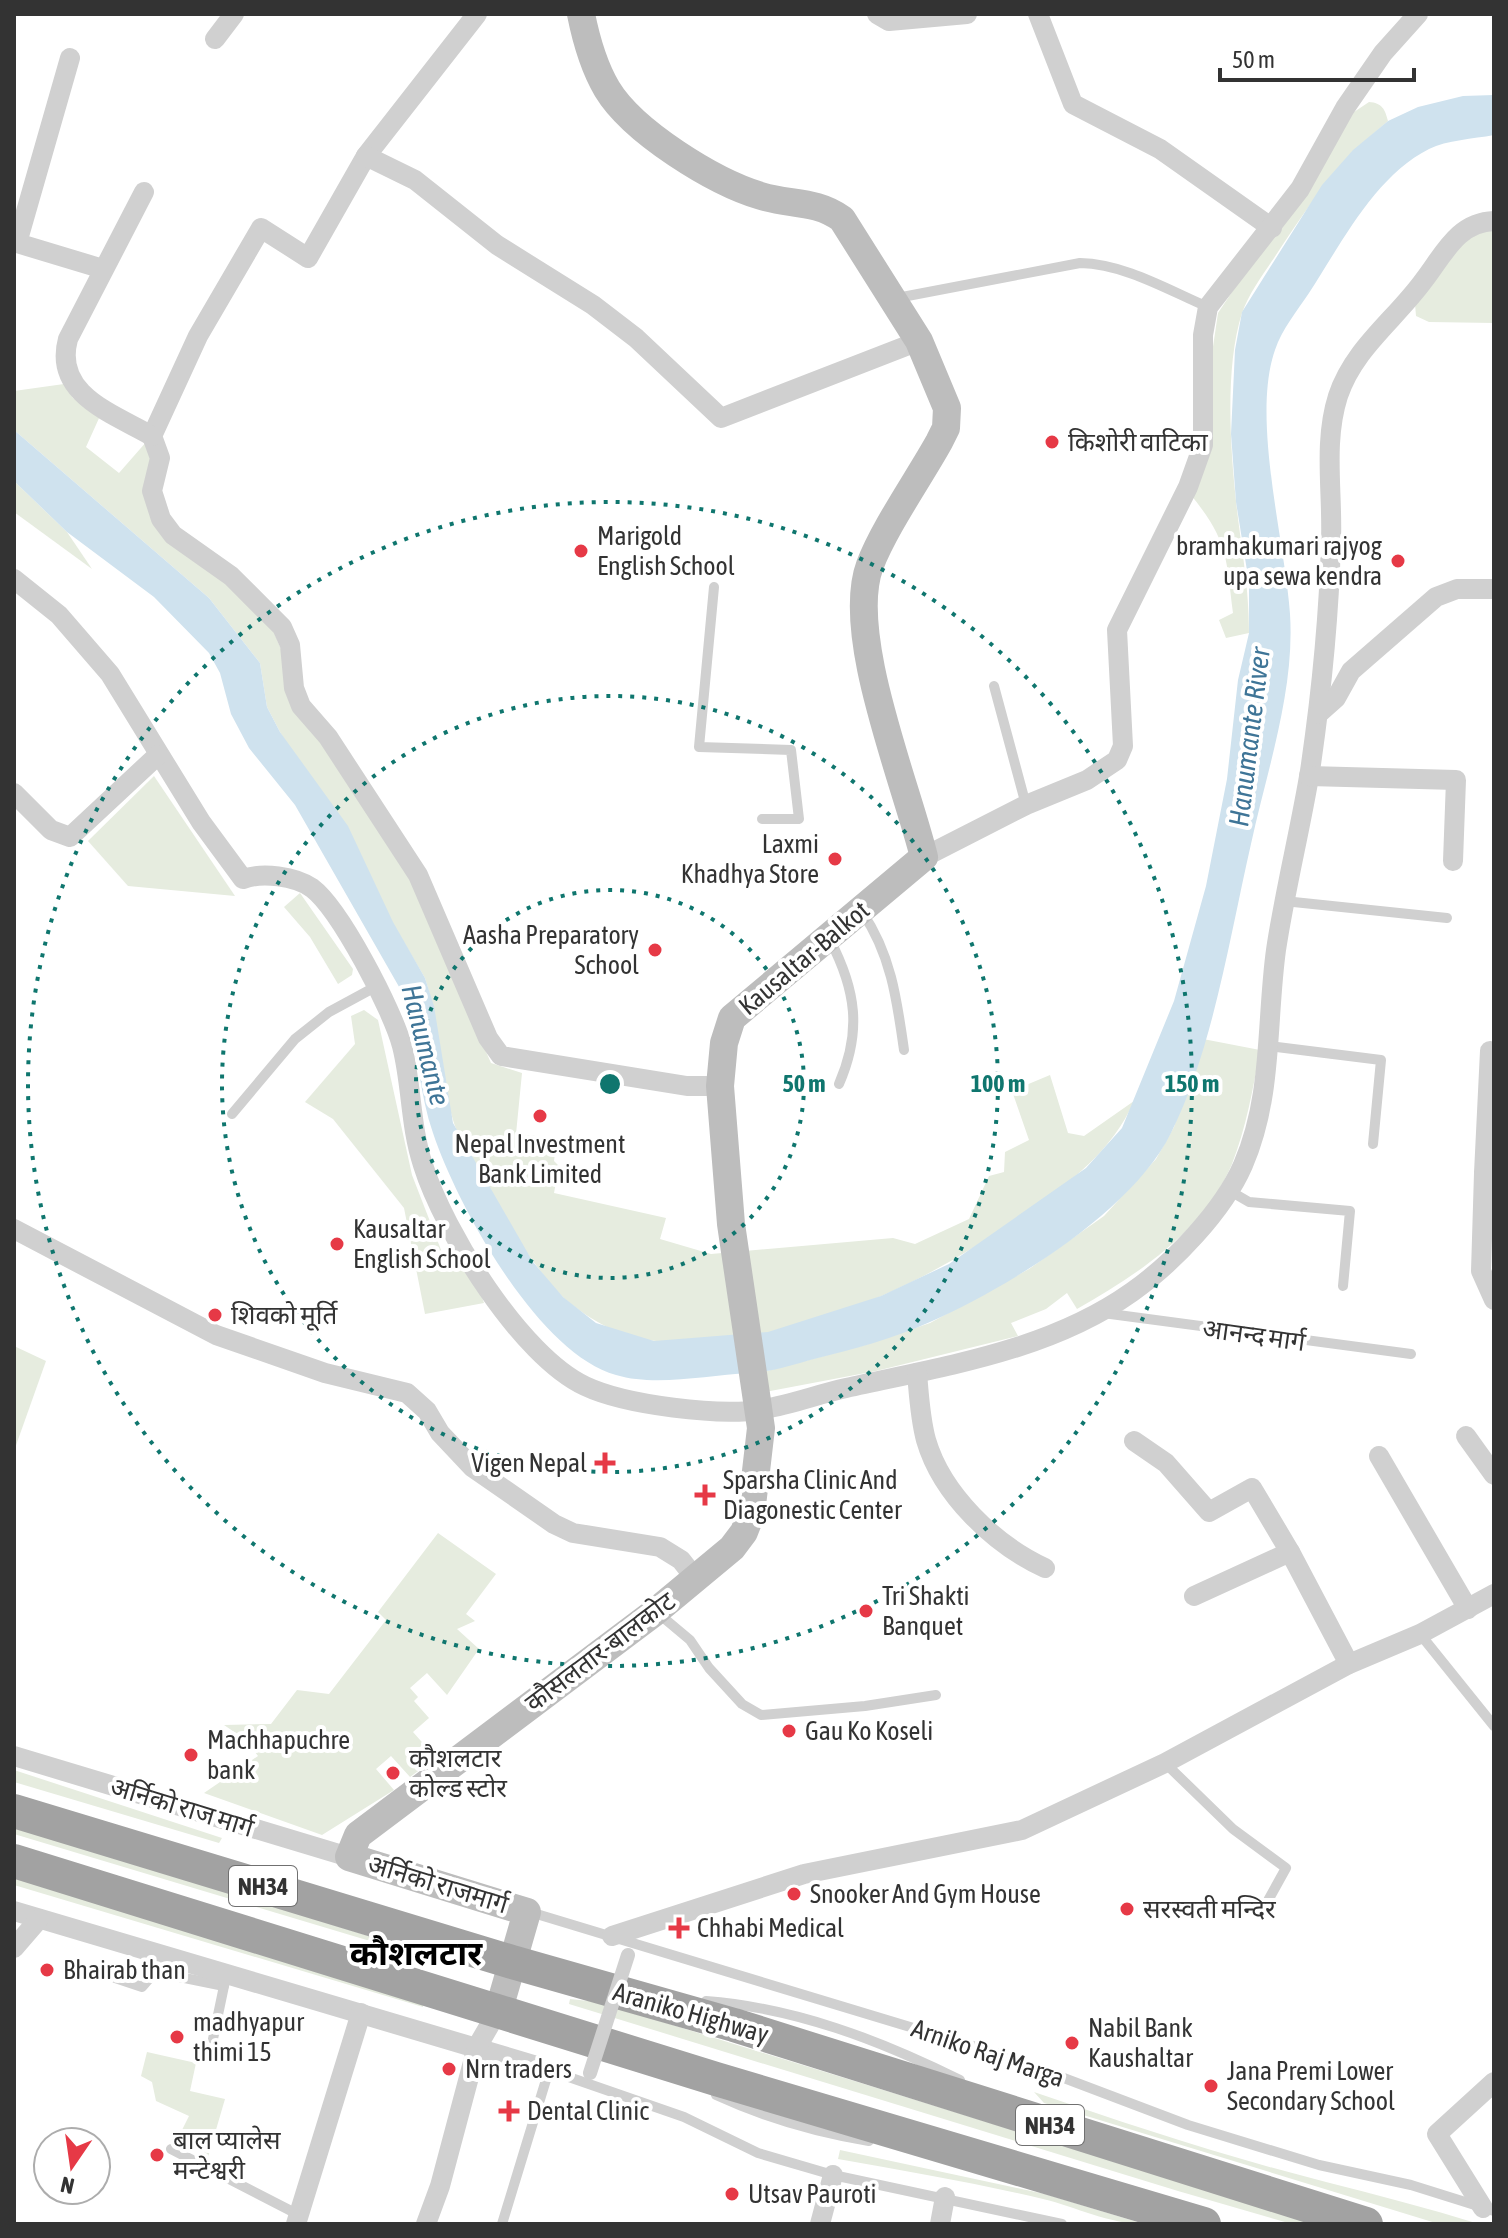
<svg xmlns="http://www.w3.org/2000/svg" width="1508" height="2238" font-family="'Asap Condensed','Noto Sans Devanagari',sans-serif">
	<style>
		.green { fill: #e6ecdf }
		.water { fill: #cfe2ee }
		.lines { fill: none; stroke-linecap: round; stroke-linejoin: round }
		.service { stroke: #d0d0d0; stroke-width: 10 }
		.minor { stroke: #d0d0d0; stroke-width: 20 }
		.secondary { stroke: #bdbdbd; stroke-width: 28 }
		.trunk { stroke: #a2a2a2; stroke-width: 34 }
		.pedestrian-bridge { stroke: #d0d0d0; stroke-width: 14 }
		.ring { fill: none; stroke: #0f766e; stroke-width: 4; stroke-dasharray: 4 8 }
		.poi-dot { fill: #e63946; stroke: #fff; stroke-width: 3 }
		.labels { text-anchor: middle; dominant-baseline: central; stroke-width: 8; stroke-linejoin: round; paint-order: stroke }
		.shield { fill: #fff; stroke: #707070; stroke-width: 2 }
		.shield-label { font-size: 24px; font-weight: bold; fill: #333 }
		.poi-label { font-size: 26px; fill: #333; stroke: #fff; text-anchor: start }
		.street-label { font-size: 26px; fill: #333; stroke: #fff }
		.water-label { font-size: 28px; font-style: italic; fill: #3f7597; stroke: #fff }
		.district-label { font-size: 34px; font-weight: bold; fill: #000; stroke: #fff }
		.centre { fill: #0f766e; stroke: #fff; stroke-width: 4 }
		.ring-label { font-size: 24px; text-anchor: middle; font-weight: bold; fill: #0f766e; stroke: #fff; stroke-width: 8; stroke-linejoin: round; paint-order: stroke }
	</style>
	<rect width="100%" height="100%" fill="#fff"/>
	<g class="green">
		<path d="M1369 102C1382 103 1385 109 1388 121 1337 164 1312 200 1276 255 1264 273 1249 293 1242 313 1225 366 1230 446 1236 501 1241 548 1249 584 1249 633L1226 638 1219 620 1233 613C1226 556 1228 541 1191 495L1218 313 1351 114Z"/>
		<polygon points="1488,230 1494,231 1494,323 1429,322 1416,316 1415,304 1466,239"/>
		<path d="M64 384 73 398 100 416 86 447 119 473 147 441 153 449 143 491 271 625 315 732 402 861 491 1063 522 1073 516 1134 557 1138 554 1161 559 1166 554 1193 666 1218 660 1239 711 1254 893 1238 915 1244 969 1219 989 1176 1004 1172 1005 1152 1029 1140 1012 1091 1050 1075 1068 1133 1084 1136 1134 1101C1112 1151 1071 1182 1027 1212 921 1288 790 1349 657 1341 623 1339 590 1320 565 1299 534 1272 465 1160 453 1120 439 1074 440 1024 425 978L280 732 267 707 260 663 209 598 14 430V391Z"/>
		<polygon points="14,481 67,532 92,569 14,512"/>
		<polygon points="154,776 235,896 128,886 88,841"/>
		<polygon points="300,893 353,969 352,975 338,984 310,937 284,907"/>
		<polygon points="364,1010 378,1020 412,1175 443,1255 477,1282 484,1303 425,1314 404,1208 333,1119 305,1102 355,1044 351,1016"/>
		<path d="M1203 1039 1260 1050C1253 1089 1246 1128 1232 1164 1204 1231 1137 1275 1077 1309L1067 1293 1046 1309 1011 1323 1018 1336 876 1371 765 1392 763 1372 865 1345 930 1323 1029 1269 1104 1216 1156 1159 1174 1127Z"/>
		<polygon points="14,1346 46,1361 14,1451"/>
		<polygon points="438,1533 496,1574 466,1614 475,1621 457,1629 479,1649 447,1695 427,1673 410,1688 418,1697 414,1701 429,1718 413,1732 436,1758 410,1777 391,1756 376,1769 394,1790 322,1835 204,1793 258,1756 246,1740 224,1725 271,1724 297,1690 329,1694 386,1620 378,1612"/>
		<polygon points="14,1770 222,1838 219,1843 14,1782"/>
		<polygon points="14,1824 381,1940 380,1944 14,1834"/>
		<polygon points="14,1874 424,1999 423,2007 14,1885"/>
		<polygon points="570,1999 598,2002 1318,2224 1292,2224 1178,2191 569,2004"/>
		<polygon points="147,2052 196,2063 190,2091 225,2099 208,2157 181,2132 189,2116 156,2101 152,2082 141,2076"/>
		<path d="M1034 2092C1130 2125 1227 2157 1326 2182 1377 2195 1428 2208 1479 2224H1439L1044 2103Z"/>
		<path d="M840 2150 1045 2194 1144 2224C1109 2224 1076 2207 1043 2199 975 2183 907 2171 838 2159Z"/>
	</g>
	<path class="water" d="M1494 95V135C1473 139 1447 140 1429 149 1375 176 1341 244 1309 293 1297 311 1282 329 1275 350 1251 418 1285 541 1290 614 1295 691 1267 770 1251 844 1230 935 1213 1049 1171 1133 1132 1212 1010 1286 930 1322 893 1339 853 1349 814 1359 792 1365 771 1372 749 1373 707 1375 656 1387 616 1375 538 1354 457 1205 433 1133 417 1087 418 1038 402 992L295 805 249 748 231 714 220 673 209 653 154 597 67 532 14 481V430L209 598 260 663 267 707 280 732 348 826 393 922 425 978 434 1006 453 1123 533 1262 563 1297 596 1323 654 1341 768 1332 881 1296 949 1264 1086 1168 1122 1128 1174 1001 1206 886 1227 779 1238 680 1249 633V583L1236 502 1231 434 1235 350 1242 312 1322 185 1353 150 1388 121 1418 107 1463 96Z"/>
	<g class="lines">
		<g class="service">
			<path d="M897 298 1080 263C1125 264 1168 290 1208 307"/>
			<polyline points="714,587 699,747 791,750 799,819 762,819"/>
			<polyline points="994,686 1026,805"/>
			<polyline points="1284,901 1447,918"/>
			<path d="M862 912C891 954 897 1000 904 1050"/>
			<path d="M830 940C856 990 862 1031 839 1084"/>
			<polyline points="1269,1046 1381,1060 1373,1144"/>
			<polyline points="232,1114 295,1039 329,1012 377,986"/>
			<polyline points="1230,1191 1249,1202 1350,1211 1343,1286"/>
			<polyline points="1103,1313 1411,1354"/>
			<polyline points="659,1614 690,1640 709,1668 742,1704 761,1715 865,1706 936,1695"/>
			<polyline points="1420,1634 1494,1726"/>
			<polyline points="1165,1763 1233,1829 1286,1868 1265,1906"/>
			<polyline points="530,1912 1006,2056 1188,2125 1319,2165 1411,2185 1494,2211"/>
			<polyline points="115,1978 142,1987 155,1972 224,1986 227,1973"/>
			<path d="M706 2001C796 2008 879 2040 960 2080"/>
			<polyline points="213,2039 224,1986"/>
			<polyline points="537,2066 684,2117 758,2153 833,2175 1062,2224"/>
			<path d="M716 2095C766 2118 814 2132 869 2141"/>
			<polyline points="171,2149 299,2215"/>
			<polyline points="502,2224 549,2070"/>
		</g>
		<g class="minor">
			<polyline points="477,14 366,156 308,258 261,228 198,336 152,436 160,458 152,491 161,519 173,535 231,576 282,627 290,645 294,688 301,706 328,737 418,875 488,1038 501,1056 687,1086 720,1086"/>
			<polyline points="877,14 889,21 967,14"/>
			<polyline points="1038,14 1073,104 1160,149 1272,228"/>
			<polyline points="215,39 234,14"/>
			<polyline points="70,58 17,243 103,269"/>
			<polyline points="366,156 415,180 497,245 593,305 636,338 721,418 919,341"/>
			<path d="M144 192 68 339C53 394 112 413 152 436"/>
			<path d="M14 579 59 615 110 674 201 822 243 879C262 872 295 876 312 888 340 909 393 1011 402 1046 412 1085 410 1126 423 1165 444 1232 521 1356 585 1386 625 1405 721 1417 764 1409 792 1404 819 1394 846 1388 944 1366 1049 1351 1132 1292 1173 1263 1223 1211 1243 1165 1273 1096 1266 1023 1276 950 1285 890 1300 831 1310 771 1321 696 1329 617 1331 541 1333 493 1323 443 1338 396 1354 348 1395 320 1424 280 1444 254 1458 222 1494 221"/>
			<polyline points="1318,714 1336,698 1351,671 1436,597 1457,589 1494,589"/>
			<polyline points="1309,776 1456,780 1453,861"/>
			<polyline points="14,793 51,830 70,837 158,755"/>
			<polyline points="924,857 1026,805 1087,780 1117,760 1123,746 1117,630 1188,487 1203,445 1203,335 1208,307 1300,189 1345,108 1383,53 1418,14"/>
			<polyline points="1484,1173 1490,1051"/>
			<polyline points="1494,1174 1484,1173 1481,1271 1494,1300"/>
			<polyline points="14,1229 216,1335 325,1373 407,1393 427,1411 440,1433 472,1467 554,1524 573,1533 660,1547 681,1560 695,1578"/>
			<path d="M917 1373C919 1395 920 1418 926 1440 942 1495 995 1545 1045 1568"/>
			<polyline points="1466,1436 1494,1475"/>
			<polyline points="1134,1441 1166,1463 1209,1512 1252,1488 1290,1552"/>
			<polyline points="1379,1456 1468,1609"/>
			<polyline points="1194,1596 1290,1552 1349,1664"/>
			<polyline points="14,1756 349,1857"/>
			<polyline points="14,1911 537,2066"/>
			<polyline points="612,1936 804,1874 1022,1830 1165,1763 1349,1664 1420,1634 1494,1594"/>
			<polyline points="14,1948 39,1919"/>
			<polyline points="1483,2208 1437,2134 1494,2082"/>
			<polyline points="296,2224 361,2013"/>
			<polyline points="426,2224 440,2186 477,2047 499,2009"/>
			<polyline points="820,2224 833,2175"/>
			<polyline points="940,2224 945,2197"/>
		</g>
		<path class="secondary" d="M499 2009 527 1912 349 1857 358 1835 655 1612 732 1548 744 1532 751 1514 761 1428 731 1224 720 1086 724 1043 732 1018 924 857C906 783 844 634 870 565 884 528 919 478 939 442L946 428 947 408 919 341 842 219C816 200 790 205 761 196 714 182 633 132 607 89 594 67 586 39 581 14"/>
		<g class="trunk">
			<polyline points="14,1811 512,1962 734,2025 1366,2224"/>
			<polyline points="14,1861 716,2079 1204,2224"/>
		</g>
		<polyline class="pedestrian-bridge" points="590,2073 628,1955"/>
	</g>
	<g class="ring">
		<circle cx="610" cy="1084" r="194"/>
		<circle cx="610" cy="1084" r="388"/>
		<circle cx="610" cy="1084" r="582"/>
	</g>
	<g class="poi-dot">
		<circle cx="1052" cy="442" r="8"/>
		<circle cx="581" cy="551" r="8"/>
		<circle cx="1398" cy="561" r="8"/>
		<circle cx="835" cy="859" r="8"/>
		<circle cx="655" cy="950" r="8"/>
		<circle cx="540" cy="1116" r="8"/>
		<circle cx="337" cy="1244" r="8"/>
		<circle cx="215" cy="1315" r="8"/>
		<path d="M601 1451h8v8h8v8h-8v8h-8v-8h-8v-8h8z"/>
		<path d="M701 1483h8v8h8v8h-8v8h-8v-8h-8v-8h8z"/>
		<circle cx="866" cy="1611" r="8"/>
		<circle cx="789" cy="1731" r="8"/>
		<circle cx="191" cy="1755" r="8"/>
		<circle cx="393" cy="1773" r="8"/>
		<circle cx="794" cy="1894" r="8"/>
		<circle cx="1127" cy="1909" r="8"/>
		<path d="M675 1916h8v8h8v8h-8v8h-8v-8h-8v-8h8z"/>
		<circle cx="47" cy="1970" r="8"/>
		<circle cx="177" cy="2037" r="8"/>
		<circle cx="1072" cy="2043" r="8"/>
		<circle cx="449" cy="2069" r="8"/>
		<circle cx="1211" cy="2086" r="8"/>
		<path d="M505 2099h8v8h8v8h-8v8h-8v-8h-8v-8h8z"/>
		<circle cx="157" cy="2155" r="8"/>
		<circle cx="732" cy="2194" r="8"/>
	</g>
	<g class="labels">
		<g class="shield">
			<rect x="229" y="1866" width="68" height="40" rx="6"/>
			<rect x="1016" y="2105" width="68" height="40" rx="6"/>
		</g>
		<g class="shield-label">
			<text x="263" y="1886">NH34</text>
			<text x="1050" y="2125">NH34</text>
		</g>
		<g class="poi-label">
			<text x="1068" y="442">किशोरी वाटिका</text>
			<text x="597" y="536">Marigold<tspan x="597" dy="30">English School</tspan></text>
			<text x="1382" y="546" text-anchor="end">bramhakumari rajyog<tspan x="1382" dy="30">upa sewa kendra</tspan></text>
			<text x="819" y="844" text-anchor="end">Laxmi<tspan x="819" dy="30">Khadhya Store</tspan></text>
			<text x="639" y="935" text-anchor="end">Aasha Preparatory<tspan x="639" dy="30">School</tspan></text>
			<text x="540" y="1144" text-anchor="middle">Nepal Investment<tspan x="540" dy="30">Bank Limited</tspan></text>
			<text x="353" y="1229">Kausaltar<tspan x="353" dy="30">English School</tspan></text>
			<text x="231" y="1315">शिवको मूर्ति</text>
			<text x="587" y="1463" text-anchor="end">Vigen Nepal</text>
			<text x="723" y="1480">Sparsha Clinic And<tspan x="723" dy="30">Diagonestic Center</tspan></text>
			<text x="882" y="1596">Tri Shakti<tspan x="882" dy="30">Banquet</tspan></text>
			<text x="805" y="1731">Gau Ko Koseli</text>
			<text x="207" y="1740">Machhapuchre<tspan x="207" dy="30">bank</tspan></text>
			<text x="409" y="1758">कौशलटार<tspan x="409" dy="30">कोल्ड स्टोर</tspan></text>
			<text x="810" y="1894">Snooker And Gym House</text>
			<text x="1143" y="1909">सरस्वती मन्दिर</text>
			<text x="697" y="1928">Chhabi Medical</text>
			<text x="63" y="1970">Bhairab than</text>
			<text x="193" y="2022">madhyapur<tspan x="193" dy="30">thimi 15</tspan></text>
			<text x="1088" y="2028">Nabil Bank<tspan x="1088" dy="30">Kaushaltar</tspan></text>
			<text x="465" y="2069">Nrn traders</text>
			<text x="1227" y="2071">Jana Premi Lower<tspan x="1227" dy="30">Secondary School</tspan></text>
			<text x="527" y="2111">Dental Clinic</text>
			<text x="173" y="2140">बाल प्यालेस<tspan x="173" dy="30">मन्टेश्वरी</tspan></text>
			<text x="748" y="2194">Utsav Pauroti</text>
		</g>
		<g class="street-label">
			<text transform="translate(804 958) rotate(-40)">Kausaltar-Balkot</text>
			<text transform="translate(1254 1335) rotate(8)">आनन्द मार्ग</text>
			<text transform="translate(600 1652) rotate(-37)">कौसलतार-बालकोट</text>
			<text transform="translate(182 1807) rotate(17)">अर्निको राज मार्ग</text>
			<text transform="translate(438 1884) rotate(17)">अर्निको राजमार्ग</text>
			<text transform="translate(691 2013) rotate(16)">Araniko Highway</text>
			<text transform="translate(988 2053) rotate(19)">Arniko Raj Marga</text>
		</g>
		<g class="water-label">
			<text transform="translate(1249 737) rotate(-83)">Hanumante River</text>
			<text transform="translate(426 1045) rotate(76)">Hanumante</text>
		</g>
		<g class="district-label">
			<text x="416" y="1952">कौशलटार</text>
		</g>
	</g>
	<circle cx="610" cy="1084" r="12" class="centre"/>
	<g class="ring-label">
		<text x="804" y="1092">50 m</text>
		<text x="998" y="1092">100 m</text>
		<text x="1192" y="1092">150 m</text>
	</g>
	<rect width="1508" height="2238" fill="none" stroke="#333333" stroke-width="32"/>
	<g transform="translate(72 2166) rotate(193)"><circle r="38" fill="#ffffff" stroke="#adadad" stroke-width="2"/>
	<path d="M0-6L14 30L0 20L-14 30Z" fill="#e63946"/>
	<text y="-12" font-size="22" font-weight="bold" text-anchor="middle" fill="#333333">N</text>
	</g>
	<path d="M1220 68v12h194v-12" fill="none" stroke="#333333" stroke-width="4"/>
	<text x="1232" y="68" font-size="24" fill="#333333" stroke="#ffffff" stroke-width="6" paint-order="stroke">50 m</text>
</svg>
